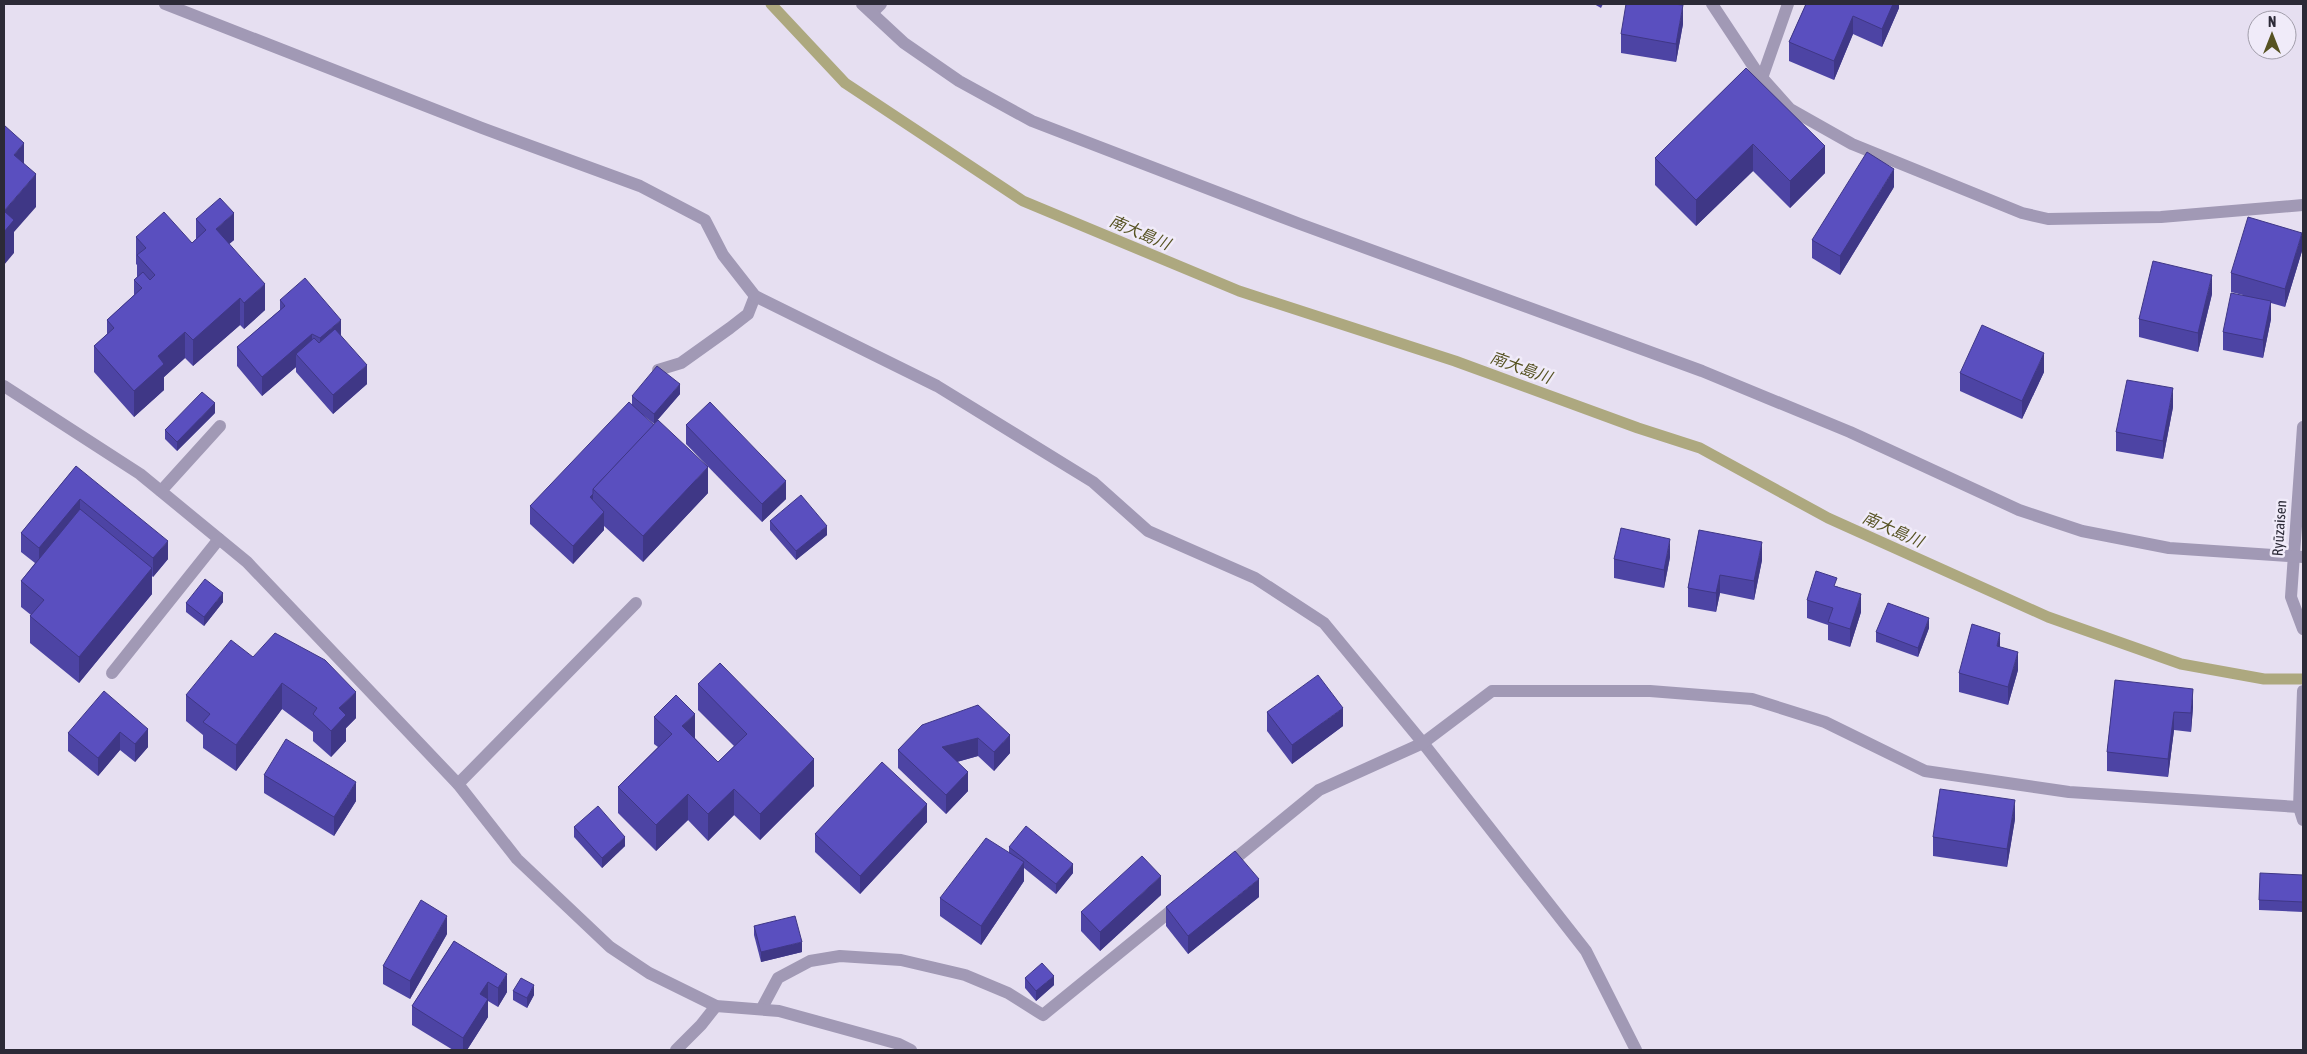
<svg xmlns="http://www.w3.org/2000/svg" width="2307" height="1054" font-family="'Asap Condensed','Noto Sans JP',sans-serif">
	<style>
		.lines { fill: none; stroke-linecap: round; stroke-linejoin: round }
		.stream { stroke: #ada87f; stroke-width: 11 }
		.service { stroke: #a199b5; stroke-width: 12 }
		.minor { stroke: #a199b5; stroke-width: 12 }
		.tertiary { stroke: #a199b5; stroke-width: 12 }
		.wall { fill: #4d44a4 }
		.shaded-wall { fill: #3f3786 }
		.building { fill: #5a4fbf; stroke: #3f3786 }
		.labels { text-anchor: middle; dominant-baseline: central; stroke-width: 5; stroke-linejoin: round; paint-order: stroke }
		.street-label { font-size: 15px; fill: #2c2a37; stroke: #f0ebf9 }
		.water-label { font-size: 16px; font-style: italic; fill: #565222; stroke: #f0ebf9 }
	</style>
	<rect width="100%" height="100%" fill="#e6dff1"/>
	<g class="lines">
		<polyline class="stream" points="771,4 845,83 1023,201 1239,291 1455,361 1638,428 1700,448 1828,518 2048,617 2181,664 2264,679 2303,679"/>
		<g class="service">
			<polyline points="1762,78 1788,4"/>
			<polyline points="658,370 681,363 730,328 748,314 755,296"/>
			<polyline points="161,491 220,426"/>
			<polyline points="112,673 219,539"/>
			<polyline points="1423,743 1586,951 1636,1050"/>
			<polyline points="458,784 636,603"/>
		</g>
		<g class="minor">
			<polyline points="165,4 482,128 640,186 705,220 723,255 755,296 937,386 1093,482 1148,531 1255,578 1324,623 1423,743"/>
			<polyline points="1712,4 1757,72 1790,109 1852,144 2022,213 2048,219 2161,217 2303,205"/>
			<polyline points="872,13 881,4"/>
			<polyline points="2303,427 2291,597 2303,629"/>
			<polyline points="2303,691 2299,807 2303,820"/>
			<polyline points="1226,866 1319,790 1423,743 1492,691 1650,691 1752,699 1825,722 1925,771 2069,792 2299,807"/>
			<polyline points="762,1008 778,978 810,961 840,956 901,960 965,975 1008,993 1043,1015 1178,905"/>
			<polyline points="676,1050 701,1025 716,1006"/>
		</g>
		<g class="tertiary">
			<polyline points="862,4 904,43 959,81 1032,121 1300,224 1702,371 1850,432 2019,510 2082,531 2169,548 2303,557"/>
			<polyline points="4,386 140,474 247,562 458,784 517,859 610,947 649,973 716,1006 779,1011 899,1044 911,1050"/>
		</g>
	</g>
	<g class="wall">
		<polygon points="1594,4 1603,4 1601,8"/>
		<polygon points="1806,4 1899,4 1899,8 1882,47 1853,34 1834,80 1789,61 1789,42"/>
		<polygon points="1683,24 1676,62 1621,53 1621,34"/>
		<polygon points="1746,68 1825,173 1790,208 1753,171 1696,226 1655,185 1655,158"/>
		<polygon points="1894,187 1840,275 1812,258 1812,240"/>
		<polygon points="196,219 234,240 229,244 265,310 244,329 240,325 193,366 185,358 164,377 164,390 134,417 94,372 94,346 107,334 107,320 134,295 134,280 137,277 137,265 136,264 136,237 192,243 196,239"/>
		<polygon points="2302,251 2285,307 2271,303 2271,319 2263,358 2223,350 2223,332 2243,295 2231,292 2231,273"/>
		<polygon points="2212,294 2198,352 2139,337 2139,319"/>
		<polygon points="280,300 341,336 367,384 333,414 296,372 296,367 262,396 237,366 237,347 280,310"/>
		<polygon points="2044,372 2022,419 1960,391 1960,373"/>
		<polygon points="680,394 654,424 637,410 708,493 643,562 604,526 604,530 573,564 530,524 530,506 632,404 632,396"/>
		<polygon points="2173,407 2163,459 2116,451 2116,432"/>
		<polygon points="215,413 177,451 165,439 165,430"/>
		<polygon points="686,425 786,499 762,522 686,444"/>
		<polygon points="76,466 168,559 153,577 152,576 152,594 79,683 30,643 30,616 31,615 21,607 21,581 35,563 21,552 21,533"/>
		<polygon points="770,521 827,535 796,560 770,530"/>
		<polygon points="1699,530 1762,560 1754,600 1720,593 1716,612 1688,607 1688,588"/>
		<polygon points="1670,557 1664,588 1614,578 1614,559"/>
		<polygon points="1837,586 1861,612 1850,647 1828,640 1828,625 1807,618 1807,600"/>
		<polygon points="223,602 204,626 186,612 186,603"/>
		<polygon points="1929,628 1918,657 1876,642 1876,632"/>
		<polygon points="253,657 356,718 346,728 346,741 331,757 313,741 313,732 282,709 236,771 203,748 203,735 186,721 186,695"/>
		<polygon points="2018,670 2008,705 1959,692 1959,673"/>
		<polygon points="2115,680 2193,707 2191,732 2174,730 2168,777 2107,771 2107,752"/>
		<polygon points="698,684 814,786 760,840 734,815 708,841 688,820 656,851 618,813 618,787 658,747 654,744 654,717 695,738 718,762 734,746 698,710"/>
		<polygon points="978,705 1010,753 994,771 978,756 957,762 968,791 946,814 898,768 898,750"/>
		<polygon points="1267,712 1343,726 1292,764 1267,731"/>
		<polygon points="148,729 148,747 135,762 120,750 98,776 68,751 68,733"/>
		<polygon points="264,775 356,801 334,836 264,793"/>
		<polygon points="2015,819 2007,867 1933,856 1933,837"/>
		<polygon points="927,822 860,894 815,852 815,834"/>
		<polygon points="574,827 625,846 602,868 574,837"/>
		<polygon points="1009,847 1073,873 1056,894 1024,868 1024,881 981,945 940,916 940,898 1009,853"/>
		<polygon points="2303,875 2303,912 2259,910 2259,900"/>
		<polygon points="1161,895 1100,951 1081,931 1081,912"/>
		<polygon points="1259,897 1188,954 1166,926 1166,907"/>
		<polygon points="754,926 802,952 761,962 754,935"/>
		<polygon points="447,934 410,999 383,984 383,966"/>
		<polygon points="454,941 507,992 498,1007 488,1001 488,1017 467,1050 453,1050 412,1025 412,1006"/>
		<polygon points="1025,978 1054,985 1036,1001 1025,988"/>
		<polygon points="513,991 534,995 527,1008 513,1000"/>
	</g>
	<g class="shaded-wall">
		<polygon points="1893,4 1899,4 1899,8 1882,47 1882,29"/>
		<polygon points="1683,5 1683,24 1676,62 1676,44"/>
		<polygon points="1853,16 1853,34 1834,80 1834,61"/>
		<polygon points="24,143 24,176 14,155"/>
		<polygon points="1753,144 1753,171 1696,226 1696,200"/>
		<polygon points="1825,146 1825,173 1790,208 1790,181"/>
		<polygon points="1894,169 1894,187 1840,275 1840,256"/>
		<polygon points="36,174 36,207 14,232 14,253 4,265 4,211"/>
		<polygon points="234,213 234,240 216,255 216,229"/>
		<polygon points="2302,233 2302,251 2285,307 2285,289"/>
		<polygon points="2212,275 2212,294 2198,352 2198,333"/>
		<polygon points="265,284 265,310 244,329 244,303"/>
		<polygon points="240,298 240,325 193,366 193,340"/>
		<polygon points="2271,301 2271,319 2263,358 2263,340"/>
		<polygon points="341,320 341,338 320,357 320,338"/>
		<polygon points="185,332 185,358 164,377 164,390 134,417 134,391 158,356"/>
		<polygon points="312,334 312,352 296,354 296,367 262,396 262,377"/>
		<polygon points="2044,353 2044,372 2022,419 2022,401"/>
		<polygon points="367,365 367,384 333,414 333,395"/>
		<polygon points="680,384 680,394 654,424 654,414"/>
		<polygon points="2173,388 2173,407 2163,459 2163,441"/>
		<polygon points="215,403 215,413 177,451 177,442"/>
		<polygon points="708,467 708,493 643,562 643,536"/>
		<polygon points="786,481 786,499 762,522 762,504"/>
		<polygon points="593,494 593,512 590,497"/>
		<polygon points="80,499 80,517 39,567 39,548"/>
		<polygon points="604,512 604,530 573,564 573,546"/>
		<polygon points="827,526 827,535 796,560 796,551"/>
		<polygon points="1670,539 1670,557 1664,588 1664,570"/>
		<polygon points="168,541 168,559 153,577 153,558"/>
		<polygon points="1762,542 1762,560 1754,600 1754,581"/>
		<polygon points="152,568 152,594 79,683 79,657"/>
		<polygon points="1720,575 1720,593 1716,612 1716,593"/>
		<polygon points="223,593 223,602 204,626 204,617"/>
		<polygon points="1861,594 1861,612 1850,647 1850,629"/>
		<polygon points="1929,618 1929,628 1918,657 1918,648"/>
		<polygon points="2000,633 2000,651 1997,646"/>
		<polygon points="2018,652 2018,670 2008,705 2008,687"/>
		<polygon points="282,683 282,709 236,771 236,745"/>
		<polygon points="2193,689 2193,707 2191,732 2191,713"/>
		<polygon points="356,692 356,718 346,728 346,741 331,757 331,731 339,708"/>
		<polygon points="1343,708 1343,726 1292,764 1292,745"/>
		<polygon points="2174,712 2174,730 2168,777 2168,759"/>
		<polygon points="695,714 695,741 682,726"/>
		<polygon points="148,729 148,747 135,762 135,744"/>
		<polygon points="120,732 120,750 98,776 98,758"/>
		<polygon points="1010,735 1010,753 994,771 994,752"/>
		<polygon points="978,738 978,756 942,766 942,747"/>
		<polygon points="814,759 814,786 760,840 760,814"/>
		<polygon points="968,772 968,791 946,814 946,795"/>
		<polygon points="356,782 356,801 334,836 334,817"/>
		<polygon points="734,789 734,815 708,841 708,814"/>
		<polygon points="688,794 688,820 656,851 656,825"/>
		<polygon points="2015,800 2015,819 2007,867 2007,849"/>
		<polygon points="927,804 927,822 860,894 860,876"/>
		<polygon points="625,837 625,846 602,868 602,858"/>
		<polygon points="1024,862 1024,881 981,945 981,926"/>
		<polygon points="1073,864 1073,873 1056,894 1056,884"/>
		<polygon points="1161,876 1161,895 1100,951 1100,932"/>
		<polygon points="1259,879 1259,897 1188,954 1188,936"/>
		<polygon points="447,916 447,934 410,999 410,981"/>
		<polygon points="802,942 802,952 761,962 761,952"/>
		<polygon points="507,974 507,992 498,1007 498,988"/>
		<polygon points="1054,976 1054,985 1036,1001 1036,991"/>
		<polygon points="488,982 488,1017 467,1050 463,1050 463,1038 480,994"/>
		<polygon points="534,985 534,995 527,1008 527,998"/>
	</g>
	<g class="building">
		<polygon points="1626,4 1673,4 1683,5 1676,44 1621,34"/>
		<polygon points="1806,4 1893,4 1882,29 1853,16 1834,61 1789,42"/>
		<polygon points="1746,68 1825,146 1790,181 1753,144 1696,200 1655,158"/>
		<polygon points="4,125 24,143 14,155 36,174 4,211 14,220 4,232"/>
		<polygon points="1867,152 1894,169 1840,256 1812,240"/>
		<polygon points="220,198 234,213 216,229 265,284 244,303 240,298 193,340 185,332 158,356 164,364 134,391 94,346 114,328 107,320 142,288 134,280 143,272 150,280 155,275 137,255 146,248 136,237 164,212 192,243 206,230 196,219"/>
		<polygon points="2248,217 2302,233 2285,289 2231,273"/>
		<polygon points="2153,261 2212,275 2198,333 2139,319"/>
		<polygon points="305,278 341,320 320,338 312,334 262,377 237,347 285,306 280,300"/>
		<polygon points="2231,293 2271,301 2263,340 2223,332"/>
		<polygon points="1982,325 2044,353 2022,401 1960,373"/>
		<polygon points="335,329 367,365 333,395 296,354 314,338 319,343"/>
		<polygon points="657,366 680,384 654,414 632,396"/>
		<polygon points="2127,380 2173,388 2163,441 2116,432"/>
		<polygon points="202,392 215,403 177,442 165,430"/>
		<polygon points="629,402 654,425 593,489 593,494 590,497 604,512 573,546 530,506"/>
		<polygon points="710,402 786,481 762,504 686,425"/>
		<polygon points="658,420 708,467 643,536 593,489"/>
		<polygon points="76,466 168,541 153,558 80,499 39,548 21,533"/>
		<polygon points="801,495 827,526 796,551 770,521"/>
		<polygon points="80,509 152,568 79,657 30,616 44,600 21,581"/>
		<polygon points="1621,528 1670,539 1664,570 1614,559"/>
		<polygon points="1699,530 1762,542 1754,581 1720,575 1716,593 1688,588"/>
		<polygon points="1816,571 1837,578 1834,586 1861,594 1850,629 1828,622 1833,608 1807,600"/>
		<polygon points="205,579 223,593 204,617 186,603"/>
		<polygon points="1888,603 1929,618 1918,648 1876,632"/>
		<polygon points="1972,624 2000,633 1997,646 2018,652 2008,687 1959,673"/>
		<polygon points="275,633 325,660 356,692 339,708 346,715 331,731 313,714 317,708 282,683 236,745 203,722 210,714 186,695 231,640 253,657"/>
		<polygon points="720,663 814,759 760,814 734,789 708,814 688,794 656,825 618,787 672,734 654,717 676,695 695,714 682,726 718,762 747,734 698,684"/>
		<polygon points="1318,675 1343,708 1292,745 1267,712"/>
		<polygon points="2115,680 2193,689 2191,713 2174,712 2168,759 2107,752"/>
		<polygon points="104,691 148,729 135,744 120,732 98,758 68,733"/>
		<polygon points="978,705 1010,735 994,752 978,738 942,747 968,772 946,795 898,750 922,725"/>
		<polygon points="286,739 356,782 334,817 264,775"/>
		<polygon points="882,762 927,804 860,876 815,834"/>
		<polygon points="1940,789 2015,800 2007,849 1933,837"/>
		<polygon points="598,806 625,837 602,858 574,827"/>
		<polygon points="1026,826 1073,864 1056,884 1009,847"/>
		<polygon points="986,838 1024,862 981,926 940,898"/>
		<polygon points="1235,851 1259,879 1188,936 1166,907"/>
		<polygon points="1142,856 1161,876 1100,932 1081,912"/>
		<polygon points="2260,873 2303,875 2303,902 2259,900"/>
		<polygon points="421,900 447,916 410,981 383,966"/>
		<polygon points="795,916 802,942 761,952 754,926"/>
		<polygon points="454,941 507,974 498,988 488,982 480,994 488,999 463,1038 412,1006"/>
		<polygon points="1042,963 1054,976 1036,991 1025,978"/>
		<polygon points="521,978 534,985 527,998 513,991"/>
	</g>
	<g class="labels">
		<g class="street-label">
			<text transform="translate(2279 528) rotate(-86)">Ryūzaisen</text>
		</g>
		<g class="water-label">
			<text transform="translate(1140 232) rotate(23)">南大島川</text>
			<text transform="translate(1521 367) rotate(20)">南大島川</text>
			<text transform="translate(1893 529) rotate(24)">南大島川</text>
		</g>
	</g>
	<rect width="2307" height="1054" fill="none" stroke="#2c2a37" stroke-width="10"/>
	<g transform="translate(2272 35)"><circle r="24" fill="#f0ebf9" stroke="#a29eab"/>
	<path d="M0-4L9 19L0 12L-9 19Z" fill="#565222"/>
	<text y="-8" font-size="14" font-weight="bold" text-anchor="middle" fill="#2c2a37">N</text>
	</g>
</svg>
